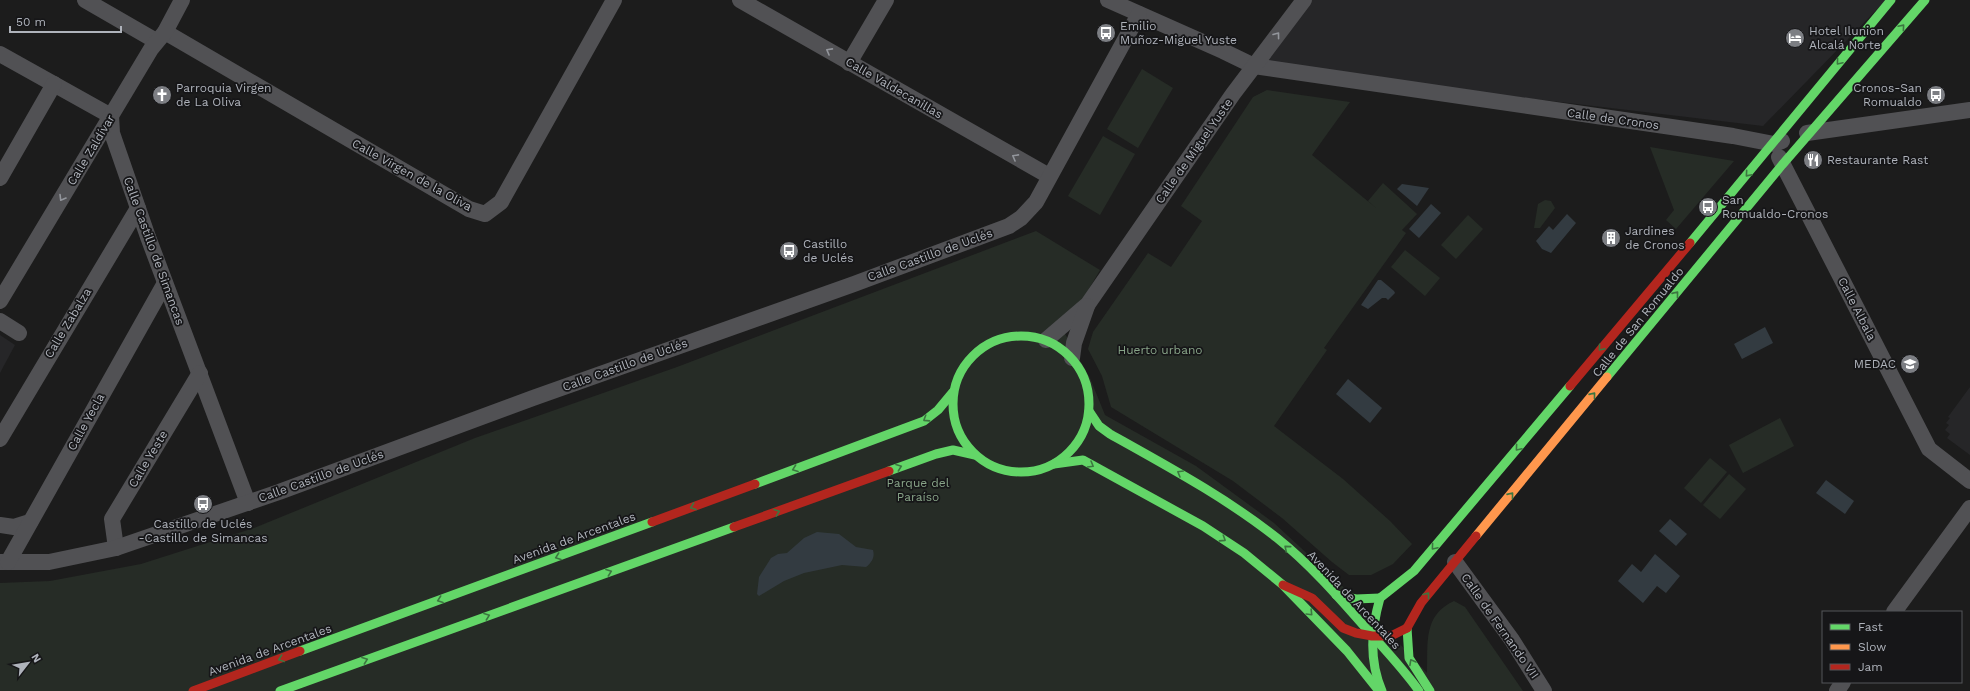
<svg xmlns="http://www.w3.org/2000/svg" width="1970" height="691" font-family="'Work Sans',sans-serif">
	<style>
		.built { fill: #262628 }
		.green { fill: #262c26 }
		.water { fill: #333b41 }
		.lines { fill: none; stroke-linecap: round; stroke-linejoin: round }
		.street { stroke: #515154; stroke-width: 16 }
		.fast { stroke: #63d668; stroke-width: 9 }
		.slow { stroke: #ff974d; stroke-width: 9 }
		.jam { stroke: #b3261e; stroke-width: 9 }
		.oneway { stroke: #3c7640 }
		.oneway2 { stroke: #93969c }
		.labels { text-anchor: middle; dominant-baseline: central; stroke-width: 3.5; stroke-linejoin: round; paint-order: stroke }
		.poi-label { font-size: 12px; fill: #afb3bb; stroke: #161618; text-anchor: start }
		.street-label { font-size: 12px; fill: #afb3bb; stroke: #161618 }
		.park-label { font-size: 12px; fill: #88a488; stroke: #161618 }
	</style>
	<rect width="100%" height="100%" fill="#1c1c1c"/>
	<g class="built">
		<polygon points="1304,0 1886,0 1763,126 1254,66"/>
		<polygon points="0,335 15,345 0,373"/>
		<polygon points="1970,387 1970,455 1947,438 1950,434 1945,430 1949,425 1946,423 1950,418 1948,417"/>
	</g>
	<g class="green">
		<polygon points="1142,69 1173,88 1138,148 1107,129"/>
		<polygon points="1267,90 1350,102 1312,155 1376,208 1368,201 1383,183 1417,214 1402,230 1406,233 1324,348 1327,350 1274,426 1343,479 1390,521 1412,544 1393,564 1371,575 1349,575 1332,562 1282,518 1233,481 1111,407 1102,376 1088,349 1093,332 1148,253 1171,267 1202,221 1181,206 1253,97"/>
		<polygon points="1103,136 1135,154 1100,215 1068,196"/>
		<polygon points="1650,147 1734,161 1676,229 1666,220 1674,210"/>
		<polygon points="1545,200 1551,201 1555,208 1540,228 1534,228 1538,204"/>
		<polygon points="1468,215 1483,229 1456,259 1441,245"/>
		<path d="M1036 231 1100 270 1064 332 1090 378 1105 415 1196 466 1274 523 1367 609 1427 673C1428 643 1423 615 1454 601L1465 607 1523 691H0V583L50 581 141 564 254 528 475 438 677 367Z"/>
		<polygon points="1405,250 1440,278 1425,296 1391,267"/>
		<polygon points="1780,418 1794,446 1743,473 1729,445"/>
		<polygon points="1710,458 1727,472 1701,503 1684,488"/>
		<polygon points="1729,474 1746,489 1720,519 1703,505"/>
	</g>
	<g class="water">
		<polygon points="1402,184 1429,188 1417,206 1397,189"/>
		<polygon points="1431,204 1441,213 1419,238 1409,229"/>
		<polygon points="1567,214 1576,223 1551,253 1542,249 1536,241 1549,226 1553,230"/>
		<polygon points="1378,280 1381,280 1394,291 1395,293 1388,300 1386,298 1382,298 1368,309 1361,305"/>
		<polygon points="1765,327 1773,343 1742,359 1734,344"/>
		<polygon points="1348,379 1382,408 1370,423 1336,394"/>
		<polygon points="1826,480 1854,501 1845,514 1816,493"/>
		<polygon points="1670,519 1687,534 1676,546 1659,531"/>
		<path d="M817 532 839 534 856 547 873 550C875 557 872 562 866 567L842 565 804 573 784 581 759 596 757 594 759 577 771 558 778 554 787 553 804 538Z"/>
		<polygon points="1655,554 1680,576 1666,593 1657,586 1643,603 1618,581 1632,564 1641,572"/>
	</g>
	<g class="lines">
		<g class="street">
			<polyline points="85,0 156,41"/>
			<polyline points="740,0 1049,176"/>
			<polyline points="1108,0 1223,51 1254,66 1733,136 1774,144 1782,141"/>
			<polyline points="165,32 469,209 485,214 501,202 614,0"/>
			<polyline points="0,54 111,116 112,133 148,237 248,503"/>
			<polyline points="849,63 886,0"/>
			<polyline points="1807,133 1970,110"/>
			<polyline points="1779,157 1929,449 1970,481"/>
			<polyline points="0,178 54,84"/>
			<polyline points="0,301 151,49 165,32 182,0"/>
			<polyline points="0,321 19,333"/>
			<polyline points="1046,340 1088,304 1233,94 1304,0"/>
			<polyline points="1072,358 1074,343 1087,306"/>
			<polyline points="0,439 138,208"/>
			<polyline points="0,525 14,527 30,522"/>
			<polyline points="116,548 112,519 200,373"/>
			<polyline points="0,562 49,562 116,548 279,492 533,398 854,284 1009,226 1021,218 1036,202 1139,14"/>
			<polyline points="8,562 165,283"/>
			<polyline points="1455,562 1512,640 1544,691"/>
			<polyline points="1894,612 1970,508"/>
			<polyline points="1837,691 1843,682"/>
		</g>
		<g class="fast">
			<polyline points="1690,243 1891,0"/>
			<circle cx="1021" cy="404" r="68"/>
			<polyline points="1607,377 1782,165 1925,0"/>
			<path d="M1089 411 1099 426 1110 434C1167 466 1225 497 1277 538 1312 566 1341 600 1370 633 1387 652 1404 670 1419 691"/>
			<polyline points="1054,464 1083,460 1203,526 1244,553 1283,585 1347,651 1379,691"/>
			<polyline points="889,471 936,454 953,450 975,455"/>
			<polyline points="755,484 924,421 938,410 953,392"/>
			<polyline points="1336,595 1356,599 1380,598"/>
			<polyline points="1380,598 1414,571 1570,386"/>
			<path d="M1380 598C1371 630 1369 660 1382 691"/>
			<polyline points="1407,628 1409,658 1430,691"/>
			<polyline points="300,651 652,522"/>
			<polyline points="280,691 734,527"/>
		</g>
		<polyline class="slow" points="1476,536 1607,377"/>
		<g class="jam">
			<polyline points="1570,386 1690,243"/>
			<polyline points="652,522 755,484"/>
			<polyline points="734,527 889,471"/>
			<polyline points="1283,585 1312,598 1343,628 1356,633 1372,636 1391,636 1407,628"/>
			<polyline points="1407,628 1421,603 1476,536"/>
			<polyline points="193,691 300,651"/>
		</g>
	</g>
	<defs><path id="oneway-chevron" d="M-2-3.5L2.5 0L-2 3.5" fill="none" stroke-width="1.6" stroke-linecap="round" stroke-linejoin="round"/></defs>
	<g class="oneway">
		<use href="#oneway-chevron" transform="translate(1902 27) rotate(-49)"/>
		<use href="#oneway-chevron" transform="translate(1839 62) rotate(130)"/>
		<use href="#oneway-chevron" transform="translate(1748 174) rotate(131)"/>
		<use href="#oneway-chevron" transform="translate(1676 294) rotate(-51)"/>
		<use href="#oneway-chevron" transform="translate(1601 348) rotate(130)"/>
		<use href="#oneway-chevron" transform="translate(1593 395) rotate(-51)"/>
		<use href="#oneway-chevron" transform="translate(926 419) rotate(147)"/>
		<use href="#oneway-chevron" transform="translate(1518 448) rotate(130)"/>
		<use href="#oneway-chevron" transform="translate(1091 465) rotate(30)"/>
		<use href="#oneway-chevron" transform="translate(899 467) rotate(-20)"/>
		<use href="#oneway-chevron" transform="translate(795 469) rotate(160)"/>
		<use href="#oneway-chevron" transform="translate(1180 473) rotate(-150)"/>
		<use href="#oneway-chevron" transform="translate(1511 495) rotate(-51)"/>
		<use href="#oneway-chevron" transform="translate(693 507) rotate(160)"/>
		<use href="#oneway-chevron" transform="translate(777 512) rotate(-20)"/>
		<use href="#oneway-chevron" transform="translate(1223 539) rotate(33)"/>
		<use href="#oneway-chevron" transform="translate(1434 547) rotate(130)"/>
		<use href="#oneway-chevron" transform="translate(1287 548) rotate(-140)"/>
		<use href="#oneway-chevron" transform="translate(558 557) rotate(160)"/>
		<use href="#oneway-chevron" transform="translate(609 572) rotate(-20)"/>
		<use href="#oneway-chevron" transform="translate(1427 595) rotate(-52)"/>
		<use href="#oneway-chevron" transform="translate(440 600) rotate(160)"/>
		<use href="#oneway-chevron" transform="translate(1310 613) rotate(46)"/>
		<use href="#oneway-chevron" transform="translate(487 616) rotate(-20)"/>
		<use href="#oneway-chevron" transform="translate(281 659) rotate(160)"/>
		<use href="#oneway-chevron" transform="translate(365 660) rotate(-20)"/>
		<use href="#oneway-chevron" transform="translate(1412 662) rotate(-119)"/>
	</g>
	<g class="oneway2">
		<use href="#oneway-chevron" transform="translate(1277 35) rotate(-53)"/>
		<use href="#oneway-chevron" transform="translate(829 51) rotate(-151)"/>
		<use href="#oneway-chevron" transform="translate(1015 157) rotate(-151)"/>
		<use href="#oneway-chevron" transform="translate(62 198) rotate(121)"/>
	</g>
	<defs>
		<g id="bus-disc" transform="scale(1)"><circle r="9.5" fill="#7c7e83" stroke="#161618"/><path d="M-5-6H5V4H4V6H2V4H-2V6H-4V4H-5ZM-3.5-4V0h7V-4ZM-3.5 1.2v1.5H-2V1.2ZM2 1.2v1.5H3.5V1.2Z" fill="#fff"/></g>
		<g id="hotel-disc" transform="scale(1)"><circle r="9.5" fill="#7c7e83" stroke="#161618"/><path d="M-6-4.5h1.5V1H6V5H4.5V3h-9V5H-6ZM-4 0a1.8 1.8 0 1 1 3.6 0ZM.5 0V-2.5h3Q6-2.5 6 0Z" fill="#fff"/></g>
		<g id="church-disc" transform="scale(1)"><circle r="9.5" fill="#7c7e83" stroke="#161618"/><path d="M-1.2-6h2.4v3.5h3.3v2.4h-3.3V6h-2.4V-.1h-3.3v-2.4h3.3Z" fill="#fff"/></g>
		<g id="restaurant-disc" transform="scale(1)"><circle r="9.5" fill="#7c7e83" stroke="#161618"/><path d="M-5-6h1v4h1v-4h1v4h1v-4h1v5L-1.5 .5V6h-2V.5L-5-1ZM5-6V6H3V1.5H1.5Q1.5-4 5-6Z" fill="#fff"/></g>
		<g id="building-disc" transform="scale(1)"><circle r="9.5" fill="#7c7e83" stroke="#161618"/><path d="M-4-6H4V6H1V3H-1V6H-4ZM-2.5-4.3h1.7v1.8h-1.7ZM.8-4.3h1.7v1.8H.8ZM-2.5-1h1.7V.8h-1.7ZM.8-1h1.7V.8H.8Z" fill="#fff"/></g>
		<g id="university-disc" transform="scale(1)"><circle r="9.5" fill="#7c7e83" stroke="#161618"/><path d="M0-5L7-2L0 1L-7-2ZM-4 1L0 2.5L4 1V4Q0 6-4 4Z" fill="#fff"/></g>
	</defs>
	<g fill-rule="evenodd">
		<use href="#bus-disc" x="1106" y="33"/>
		<use href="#hotel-disc" x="1795" y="38"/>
		<use href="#church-disc" x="162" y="95"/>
		<use href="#bus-disc" x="1936" y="95"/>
		<use href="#restaurant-disc" x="1813" y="160"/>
		<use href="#bus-disc" x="1708" y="207"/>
		<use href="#building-disc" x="1611" y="238"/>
		<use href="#bus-disc" x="789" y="251"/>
		<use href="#university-disc" x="1910" y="364"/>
		<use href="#bus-disc" x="203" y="504"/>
	</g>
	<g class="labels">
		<g class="poi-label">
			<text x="1120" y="26">Emilio<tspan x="1120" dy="14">Muñoz-Miguel Yuste</tspan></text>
			<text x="1809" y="31">Hotel Ilunion<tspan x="1809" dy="14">Alcalá Norte</tspan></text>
			<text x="176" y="88">Parroquia Virgen<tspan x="176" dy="14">de La Oliva</tspan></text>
			<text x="1922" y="88" text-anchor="end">Cronos-San<tspan x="1922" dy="14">Romualdo</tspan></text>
			<text x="1827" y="160">Restaurante Rast</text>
			<text x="1722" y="200">San<tspan x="1722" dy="14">Romualdo-Cronos</tspan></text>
			<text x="1625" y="231">Jardines<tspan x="1625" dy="14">de Cronos</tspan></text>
			<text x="803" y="244">Castillo<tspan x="803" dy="14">de Uclés</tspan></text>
			<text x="1896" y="364" text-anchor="end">MEDAC</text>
			<text x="203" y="524" text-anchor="middle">Castillo de Uclés<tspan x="203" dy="14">-Castillo de Simancas</tspan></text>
		</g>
		<g class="street-label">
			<text transform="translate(894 88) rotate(30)">Calle Valdecanillas</text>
			<text transform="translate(1613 119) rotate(8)">Calle de Cronos</text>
			<text transform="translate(91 150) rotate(-59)">Calle Zaldívar</text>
			<text transform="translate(1194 151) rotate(-55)">Calle de Miguel Yuste</text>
			<text transform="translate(412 175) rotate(29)">Calle Virgen de la Oliva</text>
			<text transform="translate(154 251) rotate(70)">Calle Castillo de Simancas</text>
			<text transform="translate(930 255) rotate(-20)">Calle Castillo de Uclés</text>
			<text transform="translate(1857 309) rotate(63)">Calle Albala</text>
			<text transform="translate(1638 322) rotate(-51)">Calle de San Romualdo</text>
			<text transform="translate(68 323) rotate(-59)">Calle Zabalza</text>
			<text transform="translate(625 365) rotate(-20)">Calle Castillo de Uclés</text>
			<text transform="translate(86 422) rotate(-61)">Calle Yecla</text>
			<text transform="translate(148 459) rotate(-59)">Calle Yeste</text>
			<text transform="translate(321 476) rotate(-20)">Calle Castillo de Uclés</text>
			<text transform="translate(574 538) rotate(-20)">Avenida de Arcentales</text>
			<text transform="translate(1354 600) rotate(47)">Avenida de Arcentales</text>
			<text transform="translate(1500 626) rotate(55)">Calle de Fernando VII</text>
			<text transform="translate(270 650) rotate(-20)">Avenida de Arcentales</text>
		</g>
		<g class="park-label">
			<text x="1160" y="350">Huerto urbano</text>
			<text x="918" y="483">Parque del<tspan x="918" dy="14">Paraíso</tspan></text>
		</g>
	</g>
	<rect x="1822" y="611" width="140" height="72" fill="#161618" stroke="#535559"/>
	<rect x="1830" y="624" width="20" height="6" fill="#63d668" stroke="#535559"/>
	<text x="1858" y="631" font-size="12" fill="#afb3bb">Fast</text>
	<rect x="1830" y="644" width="20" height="6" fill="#ff974d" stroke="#535559"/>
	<text x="1858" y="651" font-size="12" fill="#afb3bb">Slow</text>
	<rect x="1830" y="664" width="20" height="6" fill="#b3261e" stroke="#535559"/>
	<text x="1858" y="671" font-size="12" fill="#afb3bb">Jam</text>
	<g transform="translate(28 663) rotate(59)" stroke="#161618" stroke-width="3" paint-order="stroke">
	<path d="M0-3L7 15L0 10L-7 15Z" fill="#afb3bb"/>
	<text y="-6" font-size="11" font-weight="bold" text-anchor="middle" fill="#afb3bb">N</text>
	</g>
	<path d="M10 26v6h111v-6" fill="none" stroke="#afb3bb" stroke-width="2"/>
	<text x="16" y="26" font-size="12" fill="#afb3bb" stroke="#161618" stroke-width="3" paint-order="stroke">50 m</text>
</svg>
